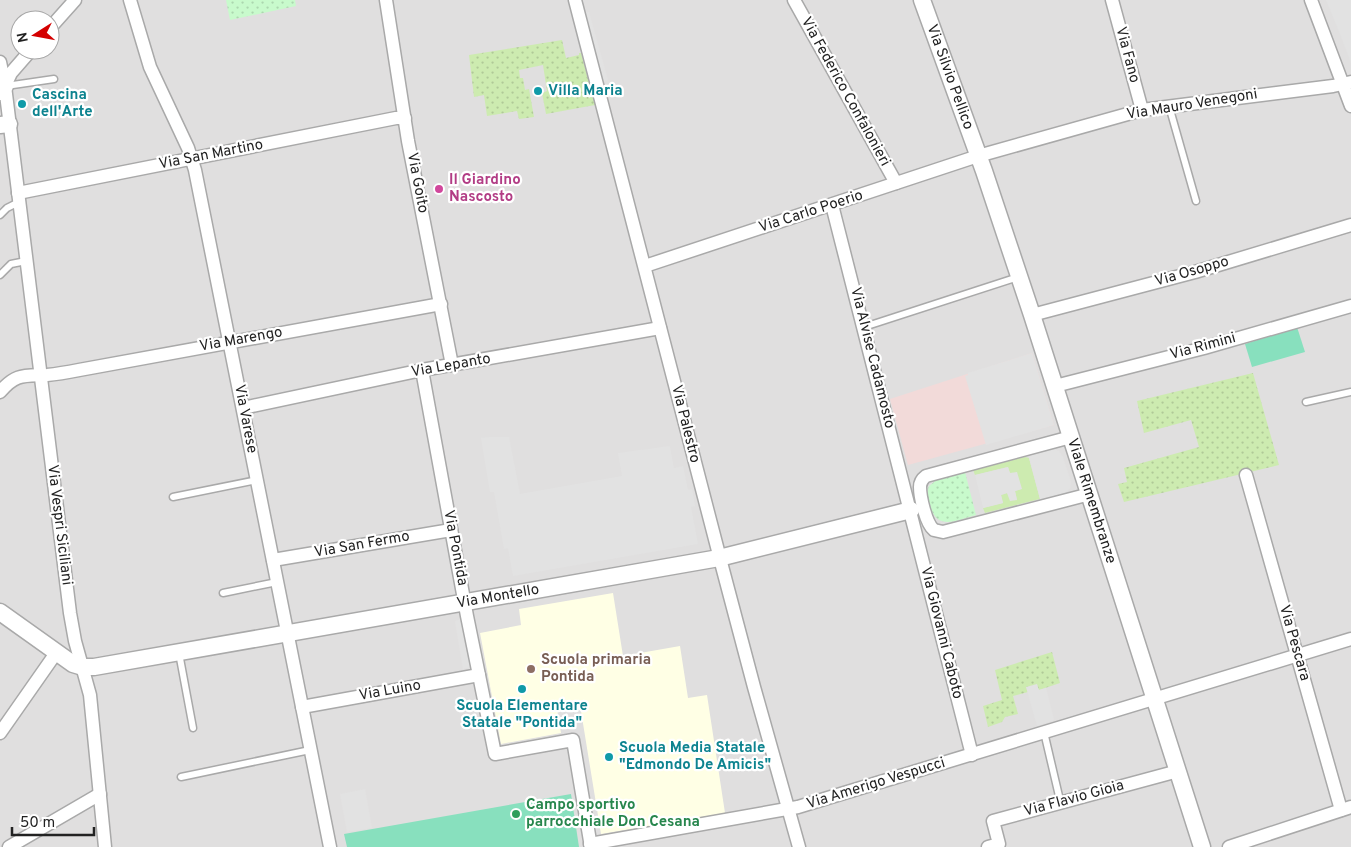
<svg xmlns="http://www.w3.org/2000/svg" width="1351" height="847" font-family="Overpass,sans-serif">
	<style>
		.residential { fill: #e0dfdf; fill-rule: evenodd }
		.commercial { fill: #f2dad9 }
		.education { fill: #ffffe5 }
		.grass { fill: #cdebb0 }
		.park { fill: url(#park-dots) }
		.garden { fill: url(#garden-dots) }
		.pitch { fill: #88e0be }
		.parking { fill: #e2e2e2 }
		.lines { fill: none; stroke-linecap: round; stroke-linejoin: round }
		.service-casing { stroke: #a9a9a9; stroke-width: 9 }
		.minor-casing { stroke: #a9a9a9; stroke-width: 15 }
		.tertiary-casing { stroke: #a9a9a9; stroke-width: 19 }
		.service { stroke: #fff; stroke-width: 6 }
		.minor { stroke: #fff; stroke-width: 12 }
		.tertiary { stroke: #fff; stroke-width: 16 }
		.culture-dot { fill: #0f9aa8; stroke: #fff; stroke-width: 2 }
		.hotel-dot { fill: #d1479c; stroke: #fff; stroke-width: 2 }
		.education-dot { fill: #8d6e63; stroke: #fff; stroke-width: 2 }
		.leisure-dot { fill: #2e9e5b; stroke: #fff; stroke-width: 2 }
		.labels { text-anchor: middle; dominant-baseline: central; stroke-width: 4.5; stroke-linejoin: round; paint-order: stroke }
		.street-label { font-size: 15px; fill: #222; stroke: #fff }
		.culture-label { font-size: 15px; font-weight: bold; fill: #0d838f; stroke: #fff; text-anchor: start }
		.hotel-label { font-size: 15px; font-weight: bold; fill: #b23c85; stroke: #fff; text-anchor: start }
		.education-label { font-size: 15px; font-weight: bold; fill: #785e54; stroke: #fff; text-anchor: start }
		.leisure-label { font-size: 15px; font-weight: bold; fill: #27864d; stroke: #fff; text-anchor: start }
	</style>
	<defs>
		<pattern id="park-dots" width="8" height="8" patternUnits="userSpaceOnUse" patternTransform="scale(1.25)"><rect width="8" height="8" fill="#c8facc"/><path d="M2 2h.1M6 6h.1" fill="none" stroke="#acd6af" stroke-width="1.8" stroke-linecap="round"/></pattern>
		<pattern id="garden-dots" width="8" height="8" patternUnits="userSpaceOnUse" patternTransform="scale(1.25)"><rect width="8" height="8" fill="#cdebb0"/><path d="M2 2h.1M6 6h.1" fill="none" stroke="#b0c997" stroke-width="1.8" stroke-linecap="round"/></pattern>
	</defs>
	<rect width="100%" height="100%" fill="#f2efe9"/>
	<path class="residential" d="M0 0H1351V847H0ZM20 20H50V50H20Z"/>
	<polygon class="commercial" points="1032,353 1054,425 908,465 890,399"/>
	<polygon class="education" points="613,593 623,656 680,646 688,698 707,695 725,813 601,834 580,705 557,709 561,733 501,744 480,633 521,625 519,609"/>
	<polygon class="grass" points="1025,457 1029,458 1040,499 985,513 983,508 1003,503 1001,495 1007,493 1017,500 1015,491 1021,489 1010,474 1008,467 975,475 973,470"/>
	<g class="park">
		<polygon points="226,0 295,0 296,6 230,20"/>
		<path d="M965 472 976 515C957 520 937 532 930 505 928 498 926 493 929 486L939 478Z"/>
	</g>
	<g class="garden">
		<polygon points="562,40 566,58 579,55 579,53 581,53 595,105 546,114 542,93 547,91 543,65 519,70 520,78 523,78 525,90 529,89 534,117 519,119 517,111 487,116 484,95 474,97 469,55"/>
		<polygon points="1253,373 1279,465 1124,502 1118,484 1127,482 1124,468 1199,447 1191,420 1144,433 1137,401"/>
		<polygon points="1052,652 1060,683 1039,690 1026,687 1028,692 1013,696 1018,714 1005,717 1002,722 988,727 983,706 1002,700 995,670"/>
	</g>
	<g class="pitch">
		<polygon points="1297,327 1305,352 1252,367 1245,344"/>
		<polygon points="571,794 579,847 347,847 344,834"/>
	</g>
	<g class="parking">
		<polygon points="1326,0 1351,0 1351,63 1340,34"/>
		<polygon points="589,12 608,80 601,82 582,14"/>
		<polygon points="1032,353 1054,425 986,445 965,376 968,375 968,373"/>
		<polygon points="489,437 509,437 520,494 622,476 618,453 670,446 674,468 683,466 688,490 692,489 695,506 691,507 698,544 513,576 508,548 504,549 494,492 490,492 481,438"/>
		<polygon points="1054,449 1059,451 1063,457 1071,482 1070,488 1066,493 1040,499 1029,458 1031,455"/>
		<polygon points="1008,467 1010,473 1017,472 1022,489 1015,491 1017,500 1010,501 1007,493 1001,495 1003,503 983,508 975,475"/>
		<polygon points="462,619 470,667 463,669 455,621"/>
		<polygon points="1037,684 1039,690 1046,688 1054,720 1037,726 1026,687"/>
		<polygon points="365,789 372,828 347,832 340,794"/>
	</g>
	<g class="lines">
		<g class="service-casing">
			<g id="service">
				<polyline points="6,86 54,79"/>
				<polyline points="1169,106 1196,201"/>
				<polyline points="0,215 7,208 19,202"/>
				<polyline points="0,275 11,264 26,261"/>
				<polyline points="864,327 1018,277"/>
				<polyline points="1306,402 1351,392"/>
				<polyline points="173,497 257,480"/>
				<polyline points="223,593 277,582"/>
				<polyline points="179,653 193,728"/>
				<polyline points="1044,732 1059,796"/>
				<polyline points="181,777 310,750"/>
			</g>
		</g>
		<g class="minor-casing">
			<g id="minor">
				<polyline points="130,0 150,67 188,148 195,170 330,847"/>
				<polyline points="386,0 408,141 452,365"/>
				<polyline points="575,0 723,570 754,687 799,847"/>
				<polyline points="794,0 896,183"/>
				<polyline points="1112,0 1142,110"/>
				<polyline points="1311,0 1351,106"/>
				<polyline points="50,28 75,0"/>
				<polyline points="0,62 5,86 70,613 75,641 90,695 105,847"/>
				<polyline points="5,86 11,73 31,50"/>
				<polyline points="18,193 396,118 405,118"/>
				<polyline points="832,205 972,755"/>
				<polyline points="645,266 978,156 1142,110 1333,86 1351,82"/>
				<polyline points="1032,315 1195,272 1351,225"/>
				<polyline points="422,370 467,616 495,754 573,740 591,847"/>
				<polyline points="1055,386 1204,348 1351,306"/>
				<path d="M0 392C16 373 24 376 47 375 58 374 69 372 79 370L441 304"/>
				<polyline points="243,408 422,370 660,328"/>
				<path d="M1071 437 926 476C922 479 920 482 920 487 920 497 926 524 934 530L943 532 1090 494"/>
				<polyline points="1246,475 1341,810"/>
				<polyline points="273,560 451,530"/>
				<polyline points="302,707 479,675"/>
				<polyline points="0,733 56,653"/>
				<polyline points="590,844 798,807 1351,639"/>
				<polyline points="9,847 100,794"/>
				<polyline points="988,847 999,844 993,821 1178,771"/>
				<polyline points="1229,847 1351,807"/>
			</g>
		</g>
		<g class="tertiary-casing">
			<g id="tertiary">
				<path id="s1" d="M922 0 984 171 1032 315 1202 847"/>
				<polyline points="0,92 5,86"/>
				<polyline points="0,125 9,124"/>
				<path id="s2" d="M0 612 73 664 83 667H94L719 558 911 510"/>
			</g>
		</g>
		<use href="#service" class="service"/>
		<use href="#minor" class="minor"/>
		<use href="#tertiary" class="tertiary"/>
	</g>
	<g class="culture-dot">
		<circle cx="538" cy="91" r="5"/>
		<circle cx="22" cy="104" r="5"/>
		<circle cx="522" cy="689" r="5"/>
		<circle cx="609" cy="757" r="5"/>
	</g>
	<circle class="hotel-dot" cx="439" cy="189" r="5"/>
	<circle class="education-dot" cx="531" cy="669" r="5"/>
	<circle class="leisure-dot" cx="516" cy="814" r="5"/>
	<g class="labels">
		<g class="street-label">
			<text transform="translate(1127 55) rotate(75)">Via Fano</text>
			<text stroke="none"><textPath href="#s1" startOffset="82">Via Silvio Pellico</textPath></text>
			<text transform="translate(845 92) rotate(61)">Via Federico Confalonieri</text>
			<text transform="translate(1192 105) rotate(-9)">Via Mauro Venegoni</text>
			<text transform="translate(211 155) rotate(-11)">Via San Martino</text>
			<text transform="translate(417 183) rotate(79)">Via Goito</text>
			<text transform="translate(811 212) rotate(-18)">Via Carlo Poerio</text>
			<text transform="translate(1192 272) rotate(-16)">Via Osoppo</text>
			<text transform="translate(241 340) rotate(-10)">Via Marengo</text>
			<text transform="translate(1203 347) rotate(-15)">Via Rimini</text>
			<text transform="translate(872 358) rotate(76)">Via Alvise Cadamosto</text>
			<text transform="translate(451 366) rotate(-10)">Via Lepanto</text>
			<text transform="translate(245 419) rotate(79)">Via Varese</text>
			<text transform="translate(685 424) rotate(76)">Via Palestro</text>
			<text stroke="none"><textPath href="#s1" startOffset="529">Viale Rimembranze</textPath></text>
			<text transform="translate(59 525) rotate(83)">Via Vespri Siciliani</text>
			<text transform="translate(362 545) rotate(-10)">Via San Fermo</text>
			<text transform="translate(455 548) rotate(79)">Via Pontida</text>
			<text stroke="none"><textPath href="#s2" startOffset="521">Via Montello</textPath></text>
			<text transform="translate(941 633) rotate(76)">Via Giovanni Caboto</text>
			<text transform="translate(1294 643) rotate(74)">Via Pescara</text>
			<text transform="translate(390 691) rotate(-10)">Via Luino</text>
			<text transform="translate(876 784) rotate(-17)">Via Amerigo Vespucci</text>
			<text transform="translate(1074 799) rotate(-15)">Via Flavio Gioia</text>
		</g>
		<g class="culture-label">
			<text x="548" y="91">Villa Maria</text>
			<text x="32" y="95">Cascina<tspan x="32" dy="17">dell'Arte</tspan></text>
			<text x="522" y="706" text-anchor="middle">Scuola Elementare<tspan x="522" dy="17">Statale "Pontida"</tspan></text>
			<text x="619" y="748">Scuola Media Statale<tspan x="619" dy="17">"Edmondo De Amicis"</tspan></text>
		</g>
		<g class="hotel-label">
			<text x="449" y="180">Il Giardino<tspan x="449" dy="17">Nascosto</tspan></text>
		</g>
		<g class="education-label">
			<text x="541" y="660">Scuola primaria<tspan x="541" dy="17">Pontida</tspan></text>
		</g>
		<g class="leisure-label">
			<text x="526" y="805">Campo sportivo<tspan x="526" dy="17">parrocchiale Don Cesana</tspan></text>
		</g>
	</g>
	<g transform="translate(35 35) rotate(259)"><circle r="24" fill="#ffffff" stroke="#a7a7a7"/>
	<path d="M0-4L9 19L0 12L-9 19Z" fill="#d40000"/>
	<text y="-8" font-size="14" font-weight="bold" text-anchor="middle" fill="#222222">N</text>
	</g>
	<path d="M12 827v8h82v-8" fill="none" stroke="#222222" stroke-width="2.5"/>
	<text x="20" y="827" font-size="15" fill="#222222" stroke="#ffffff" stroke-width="4" paint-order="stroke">50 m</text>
</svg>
